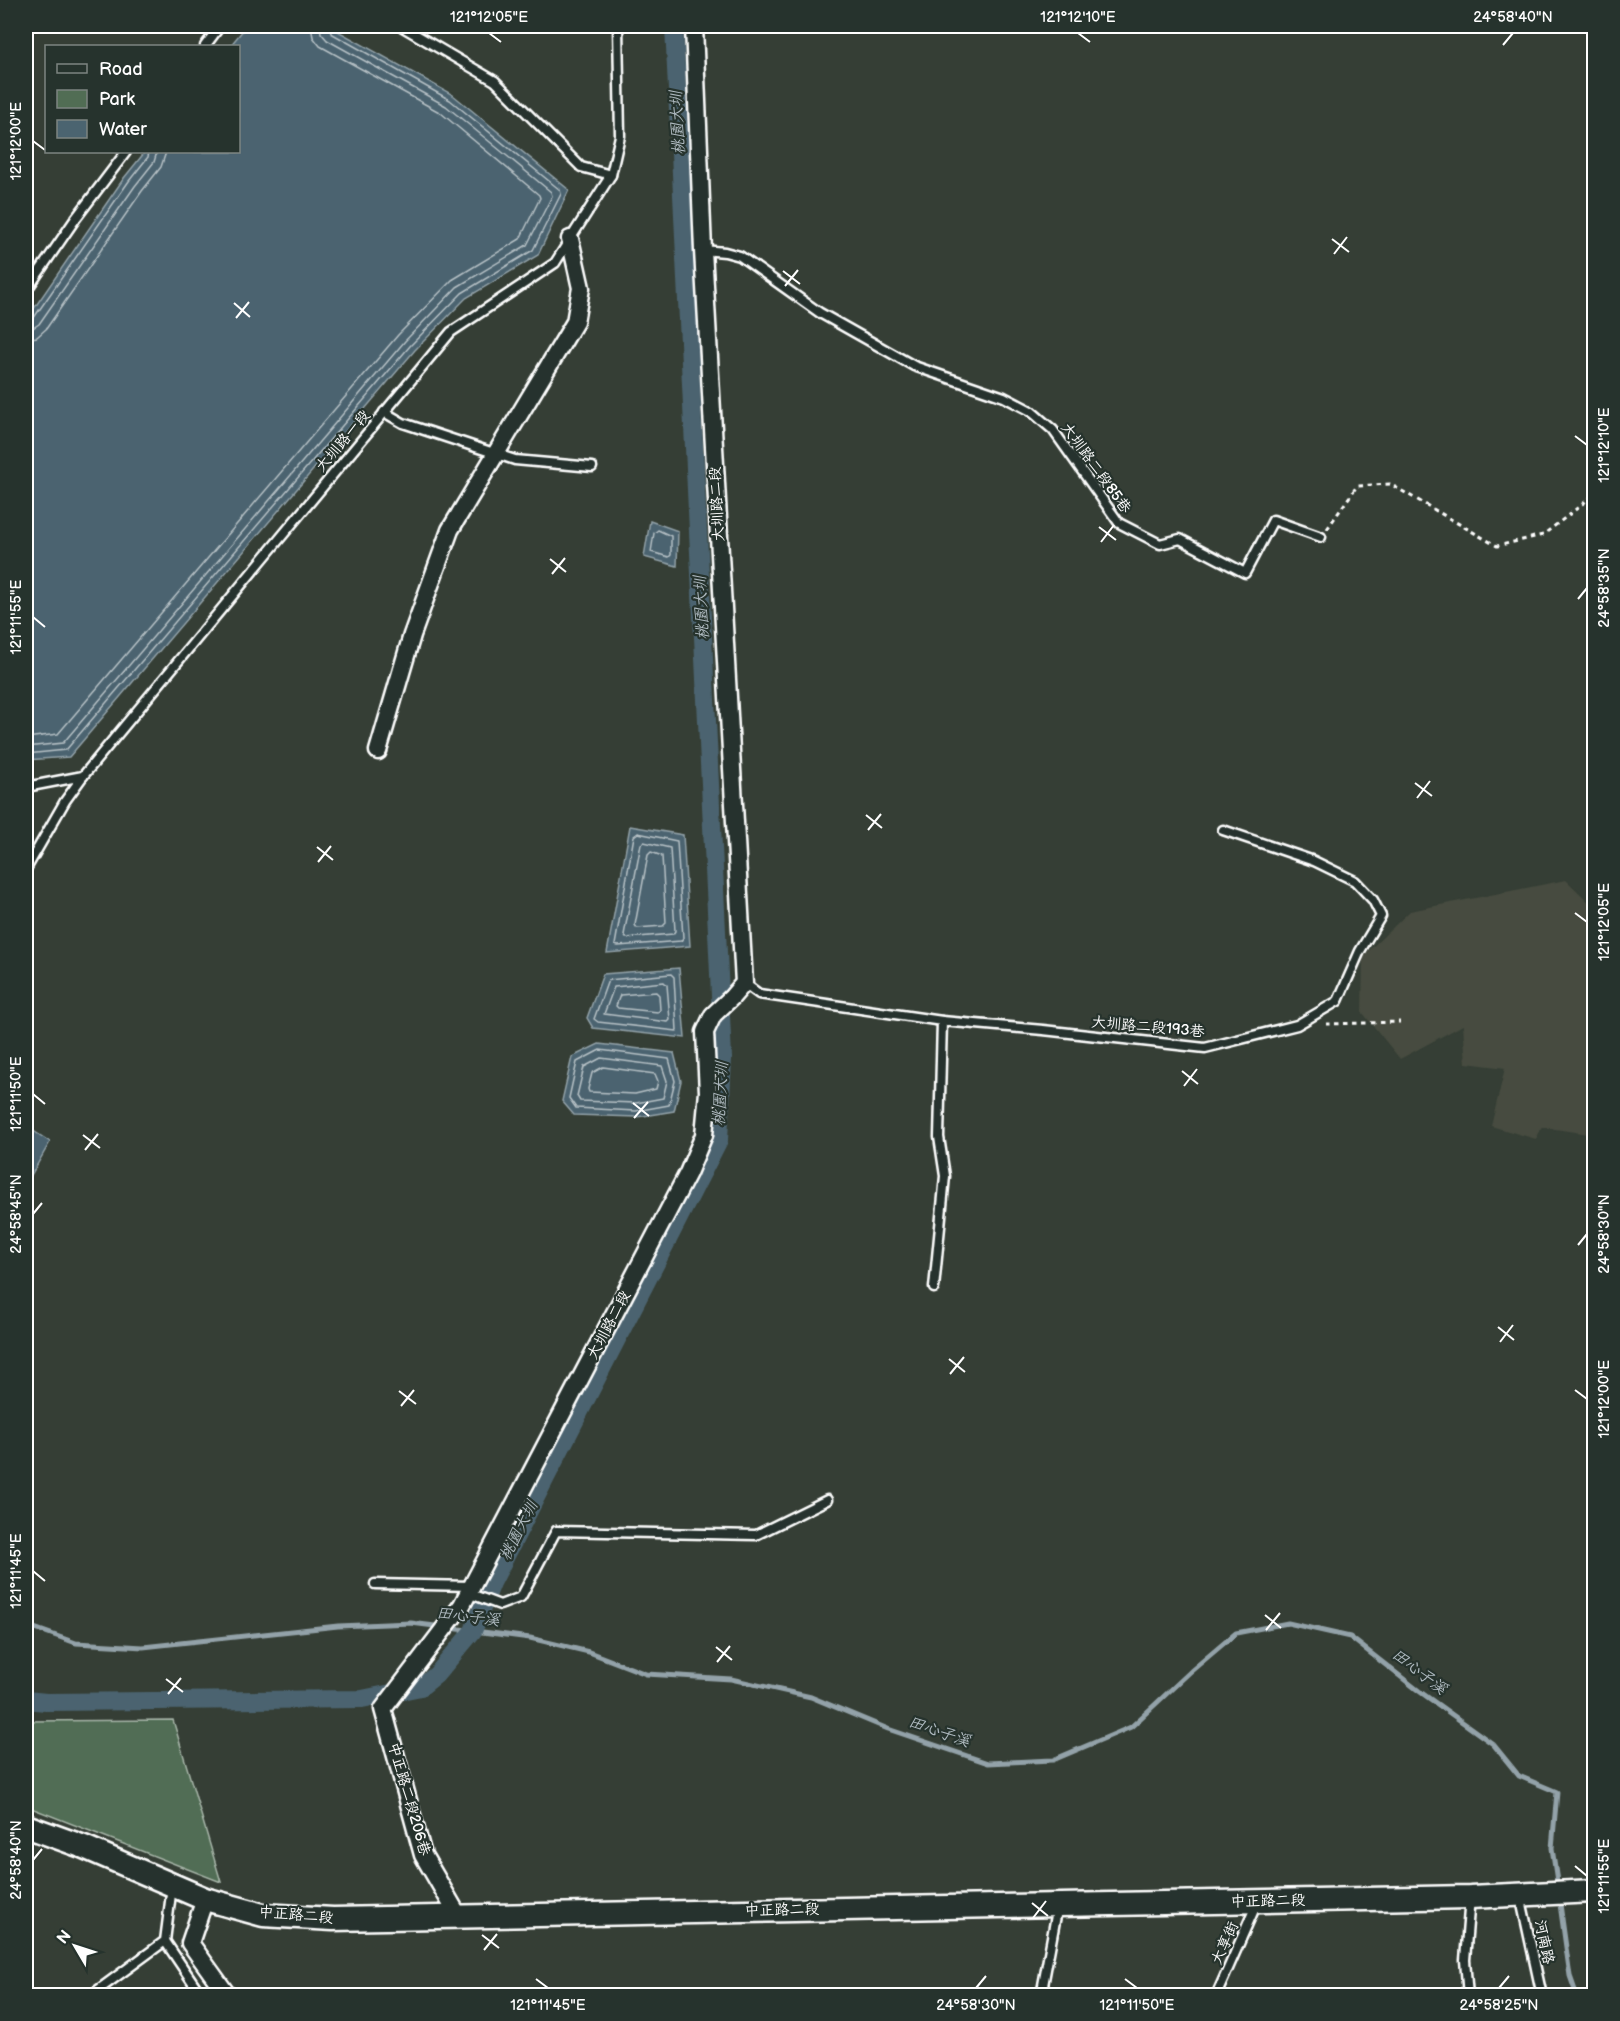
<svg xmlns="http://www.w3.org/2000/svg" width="1620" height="2021" font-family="'Balsamiq Sans','LXGW WenKai TC',sans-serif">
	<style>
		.built { fill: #464b3f }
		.green { fill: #516d54; stroke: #a8b6aa; stroke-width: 1.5 }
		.water { fill: #4b6470; stroke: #93a2a9; stroke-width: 1.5 }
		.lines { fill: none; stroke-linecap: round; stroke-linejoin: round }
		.shore { stroke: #b7c1c6; stroke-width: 1.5 }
		.stream { stroke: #93a2a9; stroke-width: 5 }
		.canal { stroke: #4b6470; stroke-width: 18 }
		.lane-casing { stroke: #fff; stroke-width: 13 }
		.street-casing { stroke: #fff; stroke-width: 21 }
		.secondary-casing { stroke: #fff; stroke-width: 27 }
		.path { stroke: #fff; stroke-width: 3; stroke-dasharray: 4.5 4.5; stroke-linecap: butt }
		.lane { stroke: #26332d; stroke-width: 8 }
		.street { stroke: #26332d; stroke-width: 16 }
		.secondary { stroke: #26332d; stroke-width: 22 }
		.ticks { fill: none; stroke: #fff; stroke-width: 2 }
		.labels { text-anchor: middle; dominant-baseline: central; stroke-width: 4.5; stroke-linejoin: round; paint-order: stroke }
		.street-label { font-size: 15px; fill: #fff; stroke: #26332d }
		.water-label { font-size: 16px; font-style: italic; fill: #aeb9bf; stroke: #26332d }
		.neatline { fill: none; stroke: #fff; stroke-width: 2 }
		.ticks-label { font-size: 15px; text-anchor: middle; fill: #fff }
	</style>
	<rect width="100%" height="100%" fill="#353e35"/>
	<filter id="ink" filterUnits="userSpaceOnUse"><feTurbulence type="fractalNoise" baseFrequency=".0167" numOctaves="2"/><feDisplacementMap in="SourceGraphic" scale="12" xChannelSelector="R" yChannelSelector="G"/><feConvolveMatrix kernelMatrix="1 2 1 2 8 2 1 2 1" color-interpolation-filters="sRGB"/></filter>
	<g filter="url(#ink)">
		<polygon class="built" points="1566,880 1594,907 1594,1135 1542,1127 1536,1139 1491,1126 1505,1068 1466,1063 1463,1025 1400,1059 1362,1012 1363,956 1410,911"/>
		<polygon class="green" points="173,1720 221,1882 26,1806 26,1721"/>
		<g class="water">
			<polygon points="263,26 329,26 453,95 569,190 538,255 466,298 415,350 69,757 26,760 26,320 124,178 145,152 238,152 238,46 230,46 244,29"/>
			<polygon points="650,521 678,531 677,566 644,557"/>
			<polygon points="630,826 683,835 690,946 607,953"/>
			<polygon points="679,968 685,1038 593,1028 587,1018 603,974"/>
			<polygon points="599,1044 674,1053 681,1081 674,1111 637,1117 574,1115 562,1101 572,1057"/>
			<polygon points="26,1126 50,1142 26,1184"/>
		</g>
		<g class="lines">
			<g class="shore">
				<polyline points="26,322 33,319 129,181 148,157 149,152"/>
				<polyline points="26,330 33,328 39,324 135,186 154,162 157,152"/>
				<polyline points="26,339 37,337 46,329 142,191 161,167 166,152"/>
				<polygon points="658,530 671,536 671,555 669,557 651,552 654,533"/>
				<polyline points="26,738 58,734 398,335 452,280 520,239 540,198 539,195 441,113 320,46 313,37 311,26"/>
				<polyline points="26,747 63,743 405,341 457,287 527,245 552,196 551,192 446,106 327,40 321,33 320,26"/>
				<polyline points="26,754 66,750 410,346 462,293 533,250 561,194 560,190 450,100 331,33 328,26"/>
				<polygon points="638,833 677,841 683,938 681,941 618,946 615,945 634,836"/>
				<polygon points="644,842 670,848 675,931 673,934 626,938 624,935 641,844"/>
				<polygon points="651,852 662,856 666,923 663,926 637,928 635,925 648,855"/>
				<polygon points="671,974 674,977 677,1031 598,1022 594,1019 608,980"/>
				<polygon points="664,982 667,985 670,1020 668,1022 604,1014 614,987"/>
				<polygon points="656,992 659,995 660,1010 658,1012 618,1008 616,1006 620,995"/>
				<polygon points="600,1050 669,1059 675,1081 669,1105 636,1111 576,1108 569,1098 577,1062"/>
				<polygon points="601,1058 662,1066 667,1081 663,1098 636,1103 580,1101 577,1096 584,1067"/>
				<polygon points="603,1067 655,1074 658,1081 656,1089 635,1094 589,1092 588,1089 592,1073"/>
			</g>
			<g class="stream">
				<polyline points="26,1625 76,1643 143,1647 338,1626 411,1623 530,1638 589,1652 646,1674 731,1679 811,1697 888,1729 988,1763 1053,1760 1131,1727 1191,1671 1236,1633 1288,1623 1350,1637 1419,1691 1493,1744 1519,1776 1557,1792 1552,1848 1558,1888"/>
				<polyline points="1559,1897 1570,1976 1577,1996"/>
			</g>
			<polyline class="canal" points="26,1700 46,1702 362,1699 421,1687 436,1675 473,1631 492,1583 719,1140 723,1058 674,26"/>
			<g class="lane-casing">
				<g id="lane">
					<polyline points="401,26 495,81 581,167 611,175"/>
					<polyline points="205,46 220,26"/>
					<polyline points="703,250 725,252 740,256 820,313 914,366 1004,397 1031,411 1053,430 1119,523 1160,544 1180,539 1245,573 1273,520 1321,537"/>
					<polyline points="26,291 76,218 126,152"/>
					<polyline points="384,412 403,423 515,460 592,467"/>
					<polyline points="26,787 83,776"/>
					<polyline points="26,869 65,801 83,776 451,332 555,263 611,175 620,136 618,26"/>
					<polyline points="744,983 759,994 942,1021 1043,1030 1205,1048 1297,1025 1338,1001 1360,951 1381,916 1373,900 1355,881 1314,861 1223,830"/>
					<polyline points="934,1288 945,1176 939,1137 942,1021"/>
					<polyline points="375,1584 472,1586"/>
					<polyline points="468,1593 500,1605 521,1597 556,1531 756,1535 827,1500"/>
					<polyline points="1520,1895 1542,1996"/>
					<polyline points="165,1941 202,1996"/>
					<polyline points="90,1996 165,1941 172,1886"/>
					<polyline points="1041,1996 1058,1905"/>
					<polyline points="1216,1996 1257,1903"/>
					<polyline points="1468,1996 1465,1960 1470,1897"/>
				</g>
			</g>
			<g class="street-casing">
				<g id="street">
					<polyline points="378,751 412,635 450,530 575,322 581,288 570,239"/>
					<polyline points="205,1899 190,1943 228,1996"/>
					<polyline points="459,1917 423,1855 383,1709 462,1605 688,1173 704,1135 708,1092 705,1032 713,1015 732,997 744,983 703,250 694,26"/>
				</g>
			</g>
			<g class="secondary-casing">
				<polyline id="secondary" points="26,1826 84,1847 205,1899 263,1915 333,1919 1470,1897 1594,1891"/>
			</g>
			<g class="path">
				<polyline points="1327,529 1357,486 1390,484 1497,546 1543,535 1594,495"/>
				<polyline points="1326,1024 1400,1022"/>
			</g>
			<use href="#lane" class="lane"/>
			<use href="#street" class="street"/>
			<use href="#secondary" class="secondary"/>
		</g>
	</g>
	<path class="ticks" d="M489 33 501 42M1078 33 1090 42M1503 45 1513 33M33 141 45 150M1332 239 1349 252M1334 254 1347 237M783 271 800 284M785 286 798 270M234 303 250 317M236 318 249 302M1575 436 1587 445M1099 527 1116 540M1101 542 1114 525M550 559 566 572M552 574 565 558M1578 599 1587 588M33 617 45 627M1415 783 1432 796M1417 798 1430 781M866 815 882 828M868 830 881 814M317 847 333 860M318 862 331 846M1575 913 1587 922M1182 1071 1198 1084M1184 1086 1197 1069M33 1094 45 1104M633 1103 649 1116M634 1118 648 1102M83 1135 100 1148M85 1150 98 1134M33 1214 42 1203M1578 1245 1587 1234M1498 1327 1514 1340M1500 1342 1513 1325M949 1359 965 1372M950 1374 964 1357M1575 1390 1587 1399M399 1391 416 1404M401 1406 414 1390M33 1571 45 1581M1265 1615 1281 1628M1266 1630 1280 1613M716 1647 732 1660M717 1662 730 1646M166 1679 183 1692M168 1694 181 1678M33 1860 42 1849M1575 1866 1587 1876M1032 1903 1048 1916M1033 1918 1046 1901M482 1935 499 1948M484 1950 497 1934M536 1979 548 1988M1125 1979 1137 1988M976 1988 986 1976M1499 1988 1509 1976"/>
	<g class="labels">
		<g class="street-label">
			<text transform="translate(343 441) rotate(-50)">大圳路一段</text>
			<text transform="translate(1096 468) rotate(54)">大圳路二段85巷</text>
			<text transform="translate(717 504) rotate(-93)">大圳路二段</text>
			<text transform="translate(1148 1027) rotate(5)">大圳路二段193巷</text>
			<text transform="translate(609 1325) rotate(-62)">大圳路二段</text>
			<text transform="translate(409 1799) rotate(74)">中正路二段206巷</text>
			<text transform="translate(1268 1901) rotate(-1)">中正路二段</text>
			<text transform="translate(782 1910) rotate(-1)">中正路二段</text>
			<text transform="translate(296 1915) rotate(5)">中正路二段</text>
			<text transform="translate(1544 1942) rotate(78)">河南路</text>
			<text transform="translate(1225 1943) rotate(-66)">大享街</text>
		</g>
		<g class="water-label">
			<text transform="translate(678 123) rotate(-93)">桃園大圳</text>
			<text transform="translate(702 608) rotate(-93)">桃園大圳</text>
			<text transform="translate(721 1094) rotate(-87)">桃園大圳</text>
			<text transform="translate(519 1531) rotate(-63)">桃園大圳</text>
			<text transform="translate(468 1617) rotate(7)">田心子溪</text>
			<text transform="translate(1419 1672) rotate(37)">田心子溪</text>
			<text transform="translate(939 1732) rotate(19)">田心子溪</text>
		</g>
	</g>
	<rect width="1620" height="2021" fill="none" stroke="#26332d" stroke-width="66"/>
	<rect x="45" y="45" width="195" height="108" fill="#26332d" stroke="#7d8581" stroke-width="1.5"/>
	<rect x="57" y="64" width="30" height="9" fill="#26332d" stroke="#7d8581" stroke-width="1.5"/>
	<text x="99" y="75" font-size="18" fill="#ffffff">Road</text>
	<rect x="57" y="90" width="30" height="18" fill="#516d54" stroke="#7d8581" stroke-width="1.5"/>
	<text x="99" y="105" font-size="18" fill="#ffffff">Park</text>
	<rect x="57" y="120" width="30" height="18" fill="#4b6470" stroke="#7d8581" stroke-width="1.5"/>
	<text x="99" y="135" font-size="18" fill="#ffffff">Water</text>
	<g transform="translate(75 1946) rotate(309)" stroke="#26332d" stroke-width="4.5" paint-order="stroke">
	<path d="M0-4.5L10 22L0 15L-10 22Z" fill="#ffffff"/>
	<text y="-9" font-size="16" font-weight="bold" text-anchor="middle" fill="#ffffff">N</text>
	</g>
	<rect x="33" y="33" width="1554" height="1955" class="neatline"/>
	<g class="ticks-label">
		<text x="489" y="22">121°12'05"E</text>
		<text x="1078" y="22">121°12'10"E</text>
		<text x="1513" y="22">24°58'40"N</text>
		<text transform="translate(16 141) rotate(-90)" y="5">121°12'00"E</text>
		<text transform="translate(1604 445) rotate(-90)" y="5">121°12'10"E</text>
		<text transform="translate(1604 588) rotate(-90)" y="5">24°58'35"N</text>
		<text transform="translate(16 617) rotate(-90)" y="5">121°11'55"E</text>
		<text transform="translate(1604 922) rotate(-90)" y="5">121°12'05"E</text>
		<text transform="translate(16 1094) rotate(-90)" y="5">121°11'50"E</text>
		<text transform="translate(16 1214) rotate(-90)" y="5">24°58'45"N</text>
		<text transform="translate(1604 1234) rotate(-90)" y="5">24°58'30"N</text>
		<text transform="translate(1604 1399) rotate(-90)" y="5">121°12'00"E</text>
		<text transform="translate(16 1571) rotate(-90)" y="5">121°11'45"E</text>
		<text transform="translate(16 1860) rotate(-90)" y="5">24°58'40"N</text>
		<text transform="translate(1604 1876) rotate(-90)" y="5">121°11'55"E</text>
		<text x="548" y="2010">121°11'45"E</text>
		<text x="976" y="2010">24°58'30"N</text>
		<text x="1137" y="2010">121°11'50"E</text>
		<text x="1499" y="2010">24°58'25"N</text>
	</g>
</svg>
